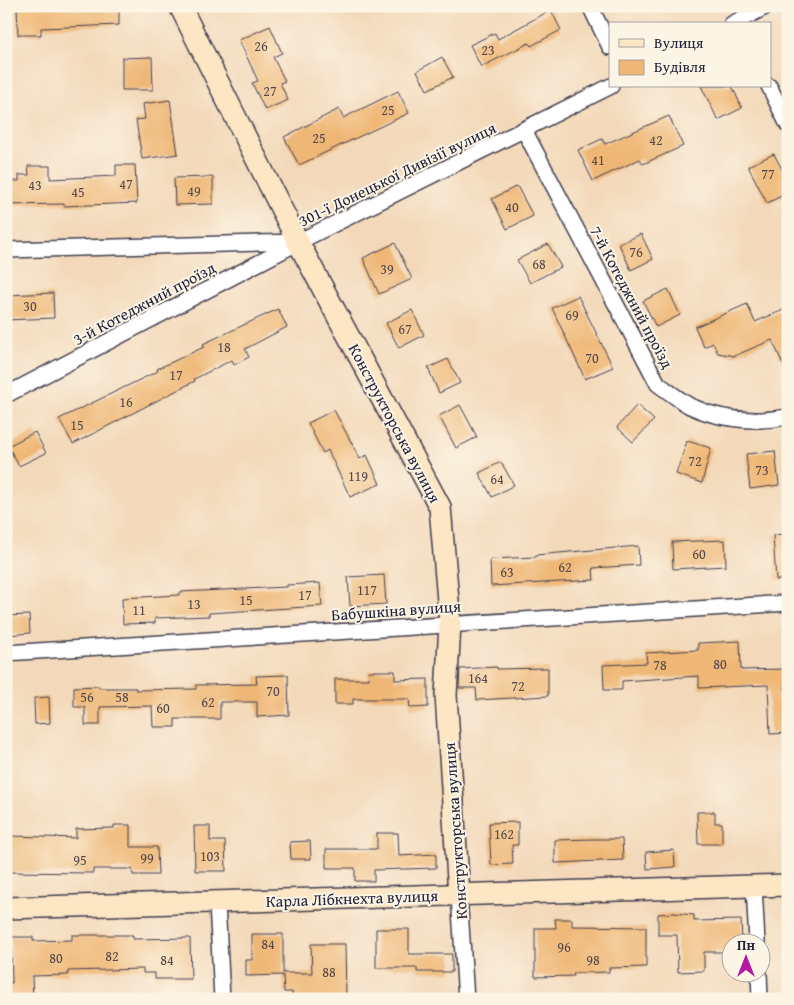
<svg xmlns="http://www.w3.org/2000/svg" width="794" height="1005" font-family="'Gentium Book Plus',serif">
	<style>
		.building { fill: #efb776 }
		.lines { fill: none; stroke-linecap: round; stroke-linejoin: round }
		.street-casing { stroke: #413d4e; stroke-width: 18 }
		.secondary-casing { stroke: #413d4e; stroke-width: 24 }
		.street { stroke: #fff; stroke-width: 15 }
		.secondary { stroke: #fce6c4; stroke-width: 21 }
		.labels { text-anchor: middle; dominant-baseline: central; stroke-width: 4; stroke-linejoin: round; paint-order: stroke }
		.number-label { font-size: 14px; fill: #55474a }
		.street-label { font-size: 16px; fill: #22223b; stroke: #fcf5e5 }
	</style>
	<rect width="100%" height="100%" fill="#fcf5e5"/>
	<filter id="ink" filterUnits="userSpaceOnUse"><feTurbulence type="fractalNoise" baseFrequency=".02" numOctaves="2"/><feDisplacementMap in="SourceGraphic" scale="10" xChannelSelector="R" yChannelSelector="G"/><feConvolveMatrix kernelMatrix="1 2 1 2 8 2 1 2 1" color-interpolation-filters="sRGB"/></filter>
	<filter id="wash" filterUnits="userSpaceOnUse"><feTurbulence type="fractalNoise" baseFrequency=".0096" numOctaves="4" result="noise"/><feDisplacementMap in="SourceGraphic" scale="20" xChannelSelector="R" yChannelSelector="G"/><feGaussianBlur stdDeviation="1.12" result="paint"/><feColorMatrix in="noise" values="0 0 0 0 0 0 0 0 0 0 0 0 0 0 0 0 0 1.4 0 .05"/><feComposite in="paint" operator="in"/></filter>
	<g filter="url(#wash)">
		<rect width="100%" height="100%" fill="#f3d9ba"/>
		<g id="blocks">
			<g class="building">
				<polygon points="17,6 119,6 119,25 41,28 41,35 18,35"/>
				<polygon points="551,10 561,30 531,46 529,43 481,67 470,45 495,33 498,39"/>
				<polygon points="270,26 282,53 273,57 285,81 280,83 288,100 265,110 252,83 258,81 239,40"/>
				<polygon points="152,57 153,90 122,90 122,58"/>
				<polygon points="442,57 453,77 427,90 417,71"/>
				<polygon points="701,86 732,86 742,108 718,120"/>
				<polygon points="398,91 409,113 299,165 284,137 339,109 343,118"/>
				<polygon points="170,100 178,154 142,159 136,120 145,119 143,104"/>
				<polygon points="669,116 683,146 643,164 640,159 593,181 578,150 602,139 605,144"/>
				<polygon points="774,154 788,181 788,193 767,203 748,166"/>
				<polygon points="116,165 135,165 137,203 64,206 64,204 6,205 6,181 19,181 19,175 29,175 28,166 50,166 50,179 116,176"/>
				<polygon points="213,177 213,204 175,205 174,178"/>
				<polygon points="517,186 533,216 507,229 492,199"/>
				<polygon points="641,234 653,259 631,270 619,244"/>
				<polygon points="395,243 412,279 379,294 363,258"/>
				<polygon points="548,244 561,267 530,283 517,260"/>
				<polygon points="668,289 680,315 656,327 643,301"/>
				<polygon points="53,293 54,318 6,320 6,295"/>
				<polygon points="578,296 613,367 585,379 552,308"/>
				<polygon points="747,304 755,322 788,308 788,375 772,340 734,356 718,353 713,343 704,347 695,327"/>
				<polygon points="278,309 287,327 245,349 249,357 234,365 232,360 194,379 195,381 73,444 59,419 158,371 157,369 204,347 203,344"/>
				<polygon points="412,310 424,335 399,348 386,323"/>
				<polygon points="448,359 460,383 439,393 428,368"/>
				<polygon points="460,405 477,437 456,448 439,416"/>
				<polygon points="637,405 654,420 633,442 617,427"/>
				<polygon points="334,410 360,459 367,455 380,484 350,497 328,450 323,453 308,423"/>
				<polygon points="35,432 46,453 19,466 8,446"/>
				<polygon points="687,441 711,448 702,483 676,474"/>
				<polygon points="775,451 779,485 750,489 746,454"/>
				<polygon points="501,462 514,485 492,497 479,473"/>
				<polygon points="788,534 788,580 776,580 773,535"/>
				<polygon points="725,540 726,566 673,569 672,542"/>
				<polygon points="638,546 639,565 593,568 594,580 491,586 490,559 536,557 536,555"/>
				<polygon points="384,575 386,604 350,606 348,577"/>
				<polygon points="320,583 322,606 209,613 209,616 155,618 155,623 123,624 122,598 179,595 179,592 287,587 287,585"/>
				<polygon points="29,615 30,633 7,635 6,616"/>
				<polygon points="740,641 741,670 784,669 785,689 788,688 788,733 770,734 768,685 699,688 699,676 622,681 622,690 604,690 603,665 647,663 646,653 698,650 698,643"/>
				<polygon points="497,667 497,669 548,668 548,696 477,700 476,688 459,688 460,669"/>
				<polygon points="368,671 395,671 395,680 428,679 428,707 410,708 409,699 353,699 353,704 335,704 335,679 369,679"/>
				<polygon points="288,675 289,715 257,717 257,702 220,702 220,719 175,719 175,727 153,727 152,706 100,707 100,725 85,725 85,707 74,707 74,687 99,686 99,688 136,688 136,690 196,689 196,685 257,684 256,676"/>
				<polygon points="49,697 50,723 35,724 34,698"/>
				<polygon points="697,812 715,812 715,823 722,823 722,844 698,844"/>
				<polygon points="518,822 518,845 512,845 513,864 491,865 489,823"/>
				<polygon points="114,825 130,825 130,847 157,847 158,875 133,875 132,869 93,869 93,873 6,872 6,840 11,840 11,836 76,838 76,829 114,828"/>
				<polygon points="194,826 210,826 210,841 225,841 226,871 195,871"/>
				<polygon points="377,833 398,833 399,856 436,854 436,868 374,870 374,881 355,881 355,868 326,868 326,849 377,849"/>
				<polygon points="595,839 622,839 623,860 555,863 555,840"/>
				<polygon points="310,841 311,859 291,859 290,842"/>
				<polygon points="674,850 675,867 647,869 646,852"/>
				<polygon points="674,913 694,915 694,921 741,920 742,942 732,942 732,952 704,952 704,971 678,972 677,935 658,935 658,914"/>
				<polygon points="555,919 572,919 572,926 646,927 646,967 609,968 609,972 573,973 574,976 535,977 535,928 556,928"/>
				<polygon points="376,929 409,929 409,954 452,954 452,972 417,972 417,968 376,968"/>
				<polygon points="252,934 283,934 283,973 312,973 311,944 345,944 346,999 293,999 292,992 284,992 283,975 246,976 246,960 252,960"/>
				<polygon points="72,935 133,935 133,939 190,938 191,979 155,979 155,973 143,973 143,969 68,971 68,975 32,976 33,999 6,999 6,983 12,983 11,937 33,937 33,941 72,940"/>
			</g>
		</g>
	</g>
	<g filter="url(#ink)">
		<use href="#blocks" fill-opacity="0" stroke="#413d4e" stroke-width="1"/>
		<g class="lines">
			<g class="street-casing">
				<g id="street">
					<polyline points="590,6 610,47"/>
					<polyline points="732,24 767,6"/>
					<polyline points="769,86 788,125"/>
					<path d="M524 130 658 384C668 391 679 400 690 406 720 420 755 423 788 417"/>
					<polyline points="6,250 298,242 611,86"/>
					<polyline points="6,395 295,244"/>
					<polyline points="6,653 788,603"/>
					<polyline points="754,886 757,942"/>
					<polyline points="459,895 466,999"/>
					<polyline points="217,902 222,999"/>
					<polyline points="759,972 760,999"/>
				</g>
			</g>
			<g class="secondary-casing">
				<g id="secondary">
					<polyline points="180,6 298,242 440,507 450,624 446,695 459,895"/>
					<polyline points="6,908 788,885"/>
				</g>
			</g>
			<use href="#street" class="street"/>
			<use href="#secondary" class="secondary"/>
		</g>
	</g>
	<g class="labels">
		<g class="number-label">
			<text x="261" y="46">26</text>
			<text x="488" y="50">23</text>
			<text x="270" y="91">27</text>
			<text x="388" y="110">25</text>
			<text x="319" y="138">25</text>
			<text x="656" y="140">42</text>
			<text x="598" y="160">41</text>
			<text x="768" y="174">77</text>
			<text x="126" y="184">47</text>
			<text x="35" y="185">43</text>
			<text x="194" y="191">49</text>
			<text x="78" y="192">45</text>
			<text x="512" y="207">40</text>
			<text x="636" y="252">76</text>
			<text x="539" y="264">68</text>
			<text x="387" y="269">39</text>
			<text x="30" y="306">30</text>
			<text x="572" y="315">69</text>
			<text x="405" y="329">67</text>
			<text x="224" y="347">18</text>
			<text x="592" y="358">70</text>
			<text x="176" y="375">17</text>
			<text x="126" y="402">16</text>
			<text x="77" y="425">15</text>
			<text x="695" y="461">72</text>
			<text x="762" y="470">73</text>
			<text x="358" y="476">119</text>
			<text x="497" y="479">64</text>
			<text x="699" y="554">60</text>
			<text x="565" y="567">62</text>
			<text x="507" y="572">63</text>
			<text x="367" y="590">117</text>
			<text x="305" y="595">17</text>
			<text x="246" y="600">15</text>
			<text x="194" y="604">13</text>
			<text x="139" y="610">11</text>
			<text x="720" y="664">80</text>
			<text x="660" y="665">78</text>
			<text x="478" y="678">164</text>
			<text x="518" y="686">72</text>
			<text x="273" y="691">70</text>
			<text x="87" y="697">56</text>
			<text x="122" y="697">58</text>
			<text x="208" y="702">62</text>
			<text x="163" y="708">60</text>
			<text x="504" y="834">162</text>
			<text x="210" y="856">103</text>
			<text x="147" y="858">99</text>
			<text x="80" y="860">95</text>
			<text x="268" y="944">84</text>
			<text x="564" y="947">96</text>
			<text x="112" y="956">82</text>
			<text x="56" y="958">80</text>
			<text x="167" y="960">84</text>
			<text x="593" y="960">98</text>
			<text x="329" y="972">88</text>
		</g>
		<g class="street-label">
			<text transform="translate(397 174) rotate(-26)">301-ї Донецької Дивізії вулиця</text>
			<text transform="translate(632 297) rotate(62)">7-й Котеджний проїзд</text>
			<text transform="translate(144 303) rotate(-28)">3-й Котеджний проїзд</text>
			<text transform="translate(395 423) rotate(62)">Конструкторська вулиця</text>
			<text transform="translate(396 610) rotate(-4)">Бабушкіна вулиця</text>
			<text transform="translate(455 831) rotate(-94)">Конструкторська вулиця</text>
			<text transform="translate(352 898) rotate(-2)">Карла Лібкнехта вулиця</text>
		</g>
	</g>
	<rect width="794" height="1005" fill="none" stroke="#fcf5e5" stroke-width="25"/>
	<rect x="609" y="22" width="162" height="65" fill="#fcf5e5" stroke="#a5a1a1"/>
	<rect x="619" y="39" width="25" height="8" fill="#fce6c4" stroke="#a5a1a1"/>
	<text x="654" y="48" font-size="15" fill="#22223b">Вулиця</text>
	<rect x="619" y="60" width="25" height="15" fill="#efb776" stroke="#a5a1a1"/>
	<text x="654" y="72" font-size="15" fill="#22223b">Будівля</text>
	<g transform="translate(746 958)"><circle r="24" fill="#fcf5e5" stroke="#a5a1a1"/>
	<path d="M0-4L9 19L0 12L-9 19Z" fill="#b5179e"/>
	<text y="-8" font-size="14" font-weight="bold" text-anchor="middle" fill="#22223b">Пн</text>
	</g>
</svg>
